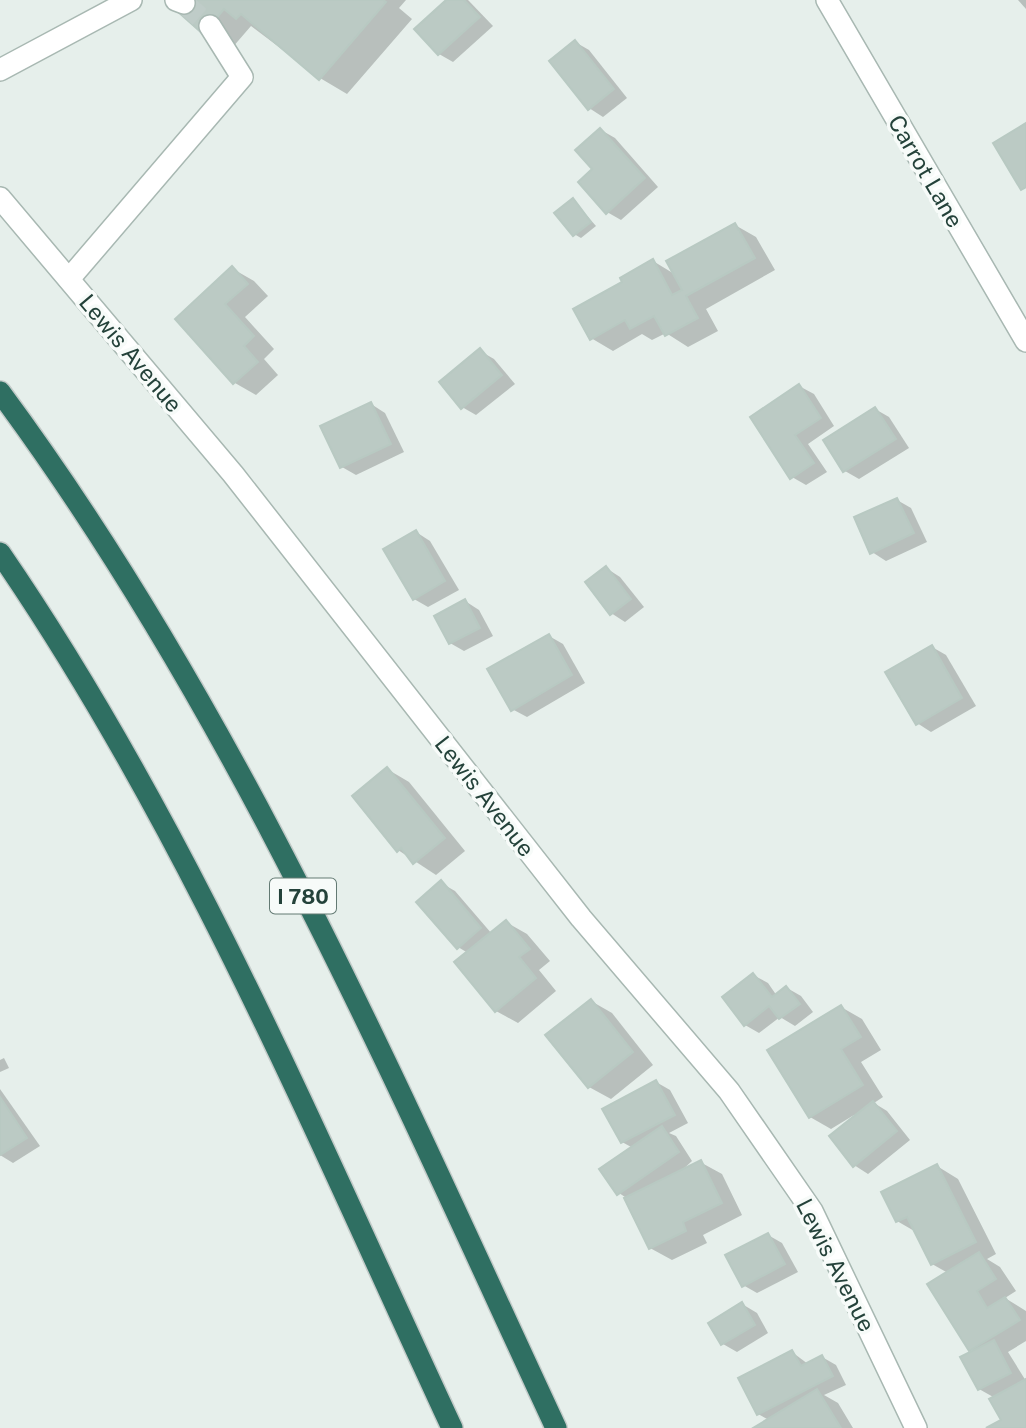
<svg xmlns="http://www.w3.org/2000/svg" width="1026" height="1428" font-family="'Public Sans',sans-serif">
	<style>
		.shadow { fill: #0003 }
		.building { fill: #bbcac4; stroke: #b8c9c2; stroke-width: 2 }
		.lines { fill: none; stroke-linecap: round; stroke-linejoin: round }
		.minor-tunnel { stroke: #bfccc8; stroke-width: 21; stroke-dasharray: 21 10; stroke-linecap: butt }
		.minor-casing { stroke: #a8b8b2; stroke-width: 24 }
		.highway-casing { stroke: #c2cac8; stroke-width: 24 }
		.minor { stroke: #fff; stroke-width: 21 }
		.highway { stroke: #2f6f62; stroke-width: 21 }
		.labels { text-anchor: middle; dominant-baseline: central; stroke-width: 7; stroke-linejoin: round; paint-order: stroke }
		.shield { fill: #f7fbf9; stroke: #637a73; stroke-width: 2 }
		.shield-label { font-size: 21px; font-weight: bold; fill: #24423a }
		.street-label { font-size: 23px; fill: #24423a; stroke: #f7fbf9 }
	</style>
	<rect width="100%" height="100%" fill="#e6efeb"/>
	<g class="shadow">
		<polygon points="189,0 406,0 399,8 412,19 347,94 320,78 251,26 232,48"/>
		<polygon points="448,0 468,0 493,26 453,62 439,54"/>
		<polygon points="1018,0 1026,0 1026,9"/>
		<polygon points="575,42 589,50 627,98 603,117 589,108"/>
		<polygon points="601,130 615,138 658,187 621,220 607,212 594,169"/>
		<polygon points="573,200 596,226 581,238 574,234"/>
		<polygon points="735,225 756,237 775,270 706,309 718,331 688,347 666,333 652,340 642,334 613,351 591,338 625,282 653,261 676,275"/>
		<polygon points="233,269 254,281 268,296 245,317 274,349 264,359 278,375 256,395 235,383 177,319"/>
		<polygon points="480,351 494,359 515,384 476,415 462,407"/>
		<polygon points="799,386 814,394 834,426 808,444 827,472 806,485 792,477 752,417"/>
		<polygon points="371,404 385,413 404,452 356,475 342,467 322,427"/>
		<polygon points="875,409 889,417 909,448 859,479 845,471"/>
		<polygon points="897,500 911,508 927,542 886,561 872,552"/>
		<polygon points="416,532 430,541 459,590 428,607 414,599"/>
		<polygon points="606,568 620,577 644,607 625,622 611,613"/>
		<polygon points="465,601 479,610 493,636 464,651 450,643"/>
		<polygon points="549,636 563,644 585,683 527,717 512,709"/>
		<polygon points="932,647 946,655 976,706 931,732 917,723"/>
		<polygon points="387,769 409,782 465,851 436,875 398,850"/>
		<polygon points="441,883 455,891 492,934 506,922 527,934 550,961 539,970 556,991 518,1023 496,1011 457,962 468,953 458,947"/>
		<polygon points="753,975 768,983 777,996 787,988 801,996 813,1012 795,1026 780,1017 759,1033 745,1025"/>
		<polygon points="591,1001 612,1013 653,1065 611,1099 589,1087"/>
		<polygon points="841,1007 862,1019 881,1050 861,1062 883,1097 874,1103 887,1111 910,1140 868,1174 854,1165 854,1115 831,1129 810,1117"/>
		<polygon points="4,1058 9,1068 0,1072 0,1060"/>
		<polygon points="656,1082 670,1090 688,1123 669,1133 676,1136 692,1161 679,1173 700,1162 722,1174 742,1215 703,1235 707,1243 672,1260 650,1248 625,1197 619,1193 633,1148 622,1142"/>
		<polygon points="0,1089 40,1146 13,1163 0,1155"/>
		<polygon points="937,1166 958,1179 996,1254 987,1259 1000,1267 1016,1291 1005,1298 1026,1311 1026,1341 1008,1352 1026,1381 1026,1428 990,1428 1004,1421 995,1398 979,1389 975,1352 970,1350 948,1273 932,1264 916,1232 897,1221"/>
		<polygon points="768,1235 782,1243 798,1272 757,1293 743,1285"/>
		<polygon points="742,1304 757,1313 768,1333 737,1352 723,1344"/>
		<polygon points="792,1352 808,1364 822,1357 836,1365 846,1385 824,1395 838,1403 853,1428 757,1428 769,1420 758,1414"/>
	</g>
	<g class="building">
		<polygon points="186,0 383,0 386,2 319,80 241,14 236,19 224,9 203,34 177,11"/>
		<polygon points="446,0 464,0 480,17 438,55 414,29"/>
		<polygon points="575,40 614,89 588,110 549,61"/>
		<polygon points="1026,123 1026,187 1021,190 993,143"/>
		<polygon points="600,128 645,178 606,214 578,182 592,169 575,150"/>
		<polygon points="573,198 591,222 573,236 554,213"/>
		<polygon points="735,223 755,258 686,296 698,318 665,336 654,316 630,329 625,320 590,340 573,309 622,282 620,278 653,259 672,295 682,290 666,261"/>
		<polygon points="232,266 248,284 225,304 254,336 244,346 258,362 233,384 175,319"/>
		<polygon points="480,348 502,375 461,409 439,382"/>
		<polygon points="799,384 821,418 795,435 814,463 790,479 750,417"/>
		<polygon points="371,402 391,444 340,468 320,426"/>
		<polygon points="875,407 896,439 843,472 823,440"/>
		<polygon points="897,498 914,533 870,554 854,517"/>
		<polygon points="416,530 445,581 413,600 383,549"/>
		<polygon points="606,566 631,599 610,615 585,582"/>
		<polygon points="465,599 480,628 449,644 434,616"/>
		<polygon points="549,634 572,675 511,711 487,669"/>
		<polygon points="932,645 962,698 916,725 885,672"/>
		<polygon points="387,767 445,838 413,864 401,848 397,852 352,796"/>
		<polygon points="441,880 481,928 457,949 416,902"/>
		<polygon points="506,920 530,949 519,957 536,978 495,1012 454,962"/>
		<polygon points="753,973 772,997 786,986 800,1004 779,1019 769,1006 744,1026 722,997"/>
		<polygon points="591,999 633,1052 588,1088 545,1035"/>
		<polygon points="841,1005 861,1037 841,1049 863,1085 809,1118 767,1050"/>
		<polygon points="656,1080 675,1115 621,1143 602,1109"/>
		<polygon points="0,1097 27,1138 0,1155"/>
		<polygon points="873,1101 897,1131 853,1167 829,1136"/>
		<polygon points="662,1126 679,1152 617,1195 599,1169"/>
		<polygon points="701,1160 722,1203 683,1222 686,1231 649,1249 624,1198"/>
		<polygon points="937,1164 976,1242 931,1265 907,1217 896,1222 881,1192"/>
		<polygon points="768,1233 785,1264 742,1287 725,1255"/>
		<polygon points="979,1252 996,1279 977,1291 987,1308 1005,1297 1020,1320 969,1351 927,1284"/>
		<polygon points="742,1302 755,1325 721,1345 708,1323"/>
		<polygon points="994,1340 1011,1373 978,1390 960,1357"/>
		<polygon points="792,1350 801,1366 822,1355 833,1376 757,1415 738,1378"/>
		<polygon points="1026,1379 1026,1428 986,1428 1001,1420 989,1399"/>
		<polygon points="817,1389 841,1428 753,1428"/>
	</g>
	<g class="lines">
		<polyline class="minor-tunnel" points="184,3 210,26"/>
		<g class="minor-casing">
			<g id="minor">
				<polyline points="176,0 184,3"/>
				<polyline points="827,0 1026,341"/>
				<polyline points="0,70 131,0"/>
				<polyline points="0,198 233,474 581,918 729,1091 812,1211 916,1428"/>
				<polyline points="69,279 242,77 210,26"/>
			</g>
		</g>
		<g class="highway-casing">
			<g id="highway">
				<path d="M0 392C234 708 391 1073 556 1428"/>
				<path d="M0 553C186 824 314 1131 452 1428"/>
			</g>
		</g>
		<use href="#minor" class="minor"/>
		<use href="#highway" class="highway"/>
	</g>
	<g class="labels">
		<rect class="shield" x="270" y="878.5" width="66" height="35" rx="5"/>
		<g class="shield-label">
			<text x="303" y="896">I 780</text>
		</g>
		<g class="street-label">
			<text transform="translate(926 171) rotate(60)">Carrot Lane</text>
			<text transform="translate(131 353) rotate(50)">Lewis Avenue</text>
			<text transform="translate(485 796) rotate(52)">Lewis Avenue</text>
			<text transform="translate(836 1265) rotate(63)">Lewis Avenue</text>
		</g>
	</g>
</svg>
